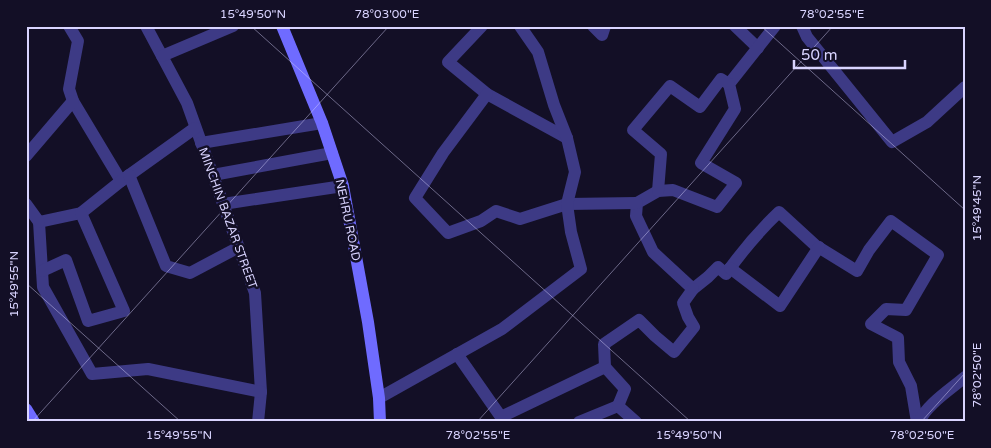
<svg xmlns="http://www.w3.org/2000/svg" width="991" height="448" font-family="'Varela Round',sans-serif">
	<style>
		.lines { fill: none; stroke-linecap: round; stroke-linejoin: round }
		.street { stroke: #3d3a85; stroke-width: 12 }
		.secondary { stroke: #6f6bff; stroke-width: 12 }
		.ticks { fill: none; stroke: #d9d4ff; stroke-width: 1; stroke-opacity: 0.45 }
		.labels { text-anchor: middle; dominant-baseline: central; stroke-width: 5; stroke-linejoin: round; paint-order: stroke }
		.street-label { font-size: 12px; fill: #d9d4ff; stroke: #130f26 }
		.neatline { fill: none; stroke: #d9d4ff; stroke-width: 2 }
		.ticks-label { font-size: 12px; text-anchor: middle; fill: #d9d4ff }
	</style>
	<rect width="100%" height="100%" fill="#130f26"/>
	<g class="lines">
		<g class="street">
			<polyline points="69,26 78,41 69,89 73,101 121,181"/>
			<polyline points="146,26 187,103 255,293 261,392 258,422"/>
			<polyline points="482,26 448,62 487,94 567,138"/>
			<polyline points="593,26 602,35 605,26"/>
			<polyline points="735,26 758,48"/>
			<path d="M775 26 729 84 735 109 701 163 736 183 717 207 673 190 658 191 637 203 636 216 653 252 693 289 708 277 718 267 726 274C742 251 759 231 779 212L815 245 857 271 869 250 891 221 938 255 906 310 886 309 871 324 898 338 899 362 911 386 917 422"/>
			<polyline points="802,26 807,37 892,142 927,122 965,87"/>
			<polyline points="162,56 233,26"/>
			<polyline points="487,94 443,153 415,198 448,233 481,221 496,211 520,219 567,204 637,203"/>
			<polyline points="195,128 121,181 81,213 39,222 43,287 92,374 148,369 261,392"/>
			<polyline points="201,143 322,123"/>
			<polyline points="26,156 73,101"/>
			<polyline points="129,175 166,266 190,273 239,247"/>
			<polyline points="213,175 332,153"/>
			<polyline points="658,191 661,154 633,130 670,86 700,107 721,79 729,84"/>
			<polyline points="26,204 39,222"/>
			<polyline points="223,204 343,186"/>
			<polyline points="730,268 780,306 819,247"/>
			<polyline points="42,271 66,260 88,321 124,311 81,213"/>
			<polyline points="457,354 501,417 605,367"/>
			<polyline points="379,398 502,329 581,269 571,232 567,204 575,172 567,138 554,105 538,52 520,26"/>
			<polyline points="579,422 618,406"/>
			<polyline points="636,422 618,406 625,389 605,367 604,344 639,320 655,336 674,352 694,327 688,317 683,303 693,289"/>
			<path d="M919 422C926 405 951 389 965 377"/>
		</g>
		<g class="secondary">
			<polyline points="282,26 322,123 343,186 368,322 379,398 380,422"/>
			<polyline points="26,409 34,422"/>
		</g>
	</g>
	<path class="ticks" d="M251 26 691 422M761 26 965 210M26 283 181 422M32 422 389 26M477 422 833 26M921 422 965 373"/>
	<g class="labels">
		<g class="street-label">
			<text transform="translate(228 218) rotate(70)">MINCHIN BAZAR STREET</text>
			<text transform="translate(348 220) rotate(78)">NEHRU ROAD</text>
		</g>
	</g>
	<rect width="991" height="448" fill="none" stroke="#130f26" stroke-width="55"/>
	<path d="M794 60v8h111v-8" fill="none" stroke="#d9d4ff" stroke-width="2.5"/>
	<text x="801" y="60" font-size="15" fill="#d9d4ff" stroke="#130f26" stroke-width="4" paint-order="stroke">50 m</text>
	<rect x="28" y="28" width="936" height="392" class="neatline"/>
	<g class="ticks-label">
		<text x="253" y="18">15°49'50"N</text>
		<text x="387" y="18">78°03'00"E</text>
		<text x="832" y="18">78°02'55"E</text>
		<text transform="translate(977 208) rotate(-90)" y="4">15°49'45"N</text>
		<text transform="translate(14 284) rotate(-90)" y="4">15°49'55"N</text>
		<text transform="translate(977 375) rotate(-90)" y="4">78°02'50"E</text>
		<text x="179" y="439">15°49'55"N</text>
		<text x="478" y="439">78°02'55"E</text>
		<text x="689" y="439">15°49'50"N</text>
		<text x="922" y="439">78°02'50"E</text>
	</g>
</svg>
